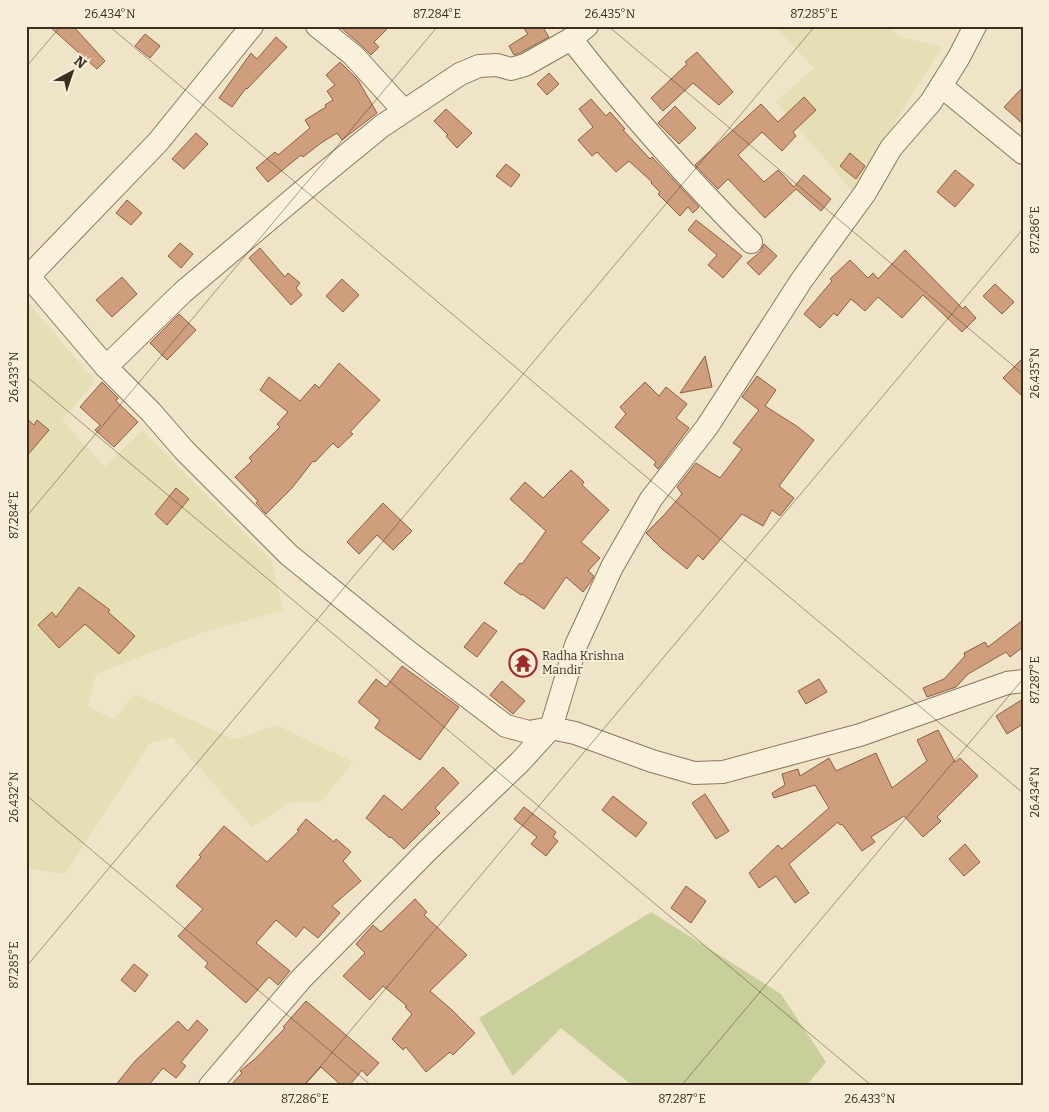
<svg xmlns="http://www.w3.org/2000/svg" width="1049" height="1112" font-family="Bitter,serif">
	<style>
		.farmland { fill: #e6deb5 }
		.green { fill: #c9cf9b }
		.building { fill: #cf9f7d; stroke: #8d5f41 }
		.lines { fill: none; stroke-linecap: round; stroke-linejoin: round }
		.minor-casing { stroke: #8d765c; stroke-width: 24 }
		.minor { stroke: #faf1dc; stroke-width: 22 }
		.ticks { fill: none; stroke: #3d2e20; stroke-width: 1; stroke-opacity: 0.45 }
		.labels { text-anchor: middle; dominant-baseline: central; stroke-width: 4; stroke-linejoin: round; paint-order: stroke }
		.poi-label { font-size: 12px; fill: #3d2e20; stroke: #f7eed8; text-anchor: start }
		.neatline { fill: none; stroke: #3d2e20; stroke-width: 2 }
		.ticks-label { font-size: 12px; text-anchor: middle; fill: #3d2e20 }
	</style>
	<rect width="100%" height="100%" fill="#f0e4c8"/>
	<g class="farmland">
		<polygon points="775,26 892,26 897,36 942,47 897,119 880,154 854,193 776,102 814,68"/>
		<polygon points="26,300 95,381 62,420 105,467 142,430 271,560 283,610 202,633 96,674 88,707 114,719 135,694 235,740 276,725 353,762 321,802 291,802 252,827 172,737 149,744 65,874 26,868"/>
	</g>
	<polygon class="green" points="651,912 781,994 826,1062 806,1086 633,1086 561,1028 513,1076 479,1018"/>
	<g class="building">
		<polygon points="49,26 73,26 105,61 97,69"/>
		<polygon points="339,26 390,26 374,42 379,47 371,55 361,45"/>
		<polygon points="522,26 542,26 549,37 520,53 514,55 509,46 528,34"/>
		<polygon points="145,34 160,46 150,58 135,46"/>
		<polygon points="276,37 287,47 247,89 246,88 232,107 219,98 251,53 257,59"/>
		<polygon points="697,52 733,92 719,105 693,83 663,111 651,98 687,64 685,62"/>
		<polygon points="340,62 358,80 377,113 342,140 337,133 321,143 303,157 301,155 268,182 256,168 275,152 278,155 310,128 305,120 326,107 325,105 333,100 327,91 335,85 326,75"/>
		<polygon points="549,73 559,84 547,95 537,84"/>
		<polygon points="1023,87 1023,124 1004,107"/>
		<polygon points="804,97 816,110 793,132 796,136 782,151 762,132 738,155 764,182 778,170 794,187 804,175 831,199 821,211 796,189 765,218 728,179 718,189 695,165 761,104 778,122"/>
		<polygon points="591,99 606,116 610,112 625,129 623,130 650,159 652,157 699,207 693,213 688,207 680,216 658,194 660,192 651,183 652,182 629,161 616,172 597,152 592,156 578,140 593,127 579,109"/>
		<polygon points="675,106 696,128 679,144 658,123"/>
		<polygon points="446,109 472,133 457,148 446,136 448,135 434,121"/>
		<polygon points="196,133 208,144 184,169 172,159"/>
		<polygon points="850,153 865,166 856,179 840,166"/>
		<polygon points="506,164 520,175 511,187 496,176"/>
		<polygon points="955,170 974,185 955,207 937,192"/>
		<polygon points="127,200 142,213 131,225 116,213"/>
		<polygon points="696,220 742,256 723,278 708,265 717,255 688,230"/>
		<polygon points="180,243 193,254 181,268 168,256"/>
		<polygon points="764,244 777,256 759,275 747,263 761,251"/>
		<polygon points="260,248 285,277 288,273 300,283 296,288 302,295 291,305 249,258"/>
		<polygon points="905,250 963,309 965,306 976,318 962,332 923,295 902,318 878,297 865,311 851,299 837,316 834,313 820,328 804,314 832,281 830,279 850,260 868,278 873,273 878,279"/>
		<polygon points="122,277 137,294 112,317 96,300"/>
		<polygon points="342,279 359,295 343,312 326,296"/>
		<polygon points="995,284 1014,302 1002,314 983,296"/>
		<polygon points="179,314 196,330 167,360 150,343"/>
		<polygon points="705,356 712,387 680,393"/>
		<polygon points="1023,358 1023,397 1003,378"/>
		<polygon points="339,363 380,400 350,432 353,434 338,448 333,443 315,462 313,461 292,488 266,514 256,503 258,501 235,477 252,461 249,458 280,427 277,424 288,412 260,390 269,377 300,401 315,384 319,388"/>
		<polygon points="757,376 776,390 765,406 798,427 814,440 779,486 794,498 780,516 772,510 763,526 742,514 703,560 698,555 687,569 662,549 646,533 665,514 682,494 677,487 696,463 720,478 742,449 733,443 759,410 742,397"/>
		<polygon points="102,382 118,398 116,401 138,422 114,447 95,430 100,425 80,407"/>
		<polygon points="645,382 659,396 666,387 687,404 676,418 689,428 658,469 654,465 656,462 615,427 626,414 620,407"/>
		<polygon points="26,418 34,425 37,420 49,430 26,457"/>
		<polygon points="571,470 584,482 582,485 609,510 581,542 600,558 588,571 594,576 590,583 583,592 566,577 544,609 522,594 521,595 504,583 520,563 522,564 546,531 510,499 525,482 543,498"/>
		<polygon points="176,488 189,499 167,525 155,514"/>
		<polygon points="383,503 412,531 393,550 377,535 359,554 347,542"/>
		<polygon points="79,587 110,610 108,612 135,636 119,654 85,624 59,648 38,625 52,612 56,617"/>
		<polygon points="1023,620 1023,647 1010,657 1006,652 968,674 956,687 927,697 923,688 944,679 965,656 964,653 985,642 988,647"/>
		<polygon points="484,622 497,631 477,657 464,647"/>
		<polygon points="402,666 459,707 420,760 375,728 380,720 358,702 376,679 386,687"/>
		<polygon points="819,679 827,692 806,704 798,691"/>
		<polygon points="502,681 525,701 513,714 490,695"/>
		<polygon points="1023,699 1023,724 1007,734 996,716"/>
		<polygon points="938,730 955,762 960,758 978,776 937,817 941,821 923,837 904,816 871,837 875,842 862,851 842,824 840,825 838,822 789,864 809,893 795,903 776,876 759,888 749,873 778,845 782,849 829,808 815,785 774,798 772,793 785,785 782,774 798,769 800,776 829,758 836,771 876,753 892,788 927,761 917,740"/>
		<polygon points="443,767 459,783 435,808 440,813 404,849 391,837 390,838 366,818 384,795 402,810"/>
		<polygon points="705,794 729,831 716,839 692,803"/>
		<polygon points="613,796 647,823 636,837 602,810"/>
		<polygon points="524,807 556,832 553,837 558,841 546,856 531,844 537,837 514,819"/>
		<polygon points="306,819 334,842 336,839 351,852 343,861 361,881 332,906 340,913 318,938 304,927 296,937 276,920 256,943 290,971 278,985 269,977 246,1003 205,967 208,963 178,936 203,909 176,886 201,857 199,855 224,826 267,862 299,831 297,830"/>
		<polygon points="965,844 980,862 964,876 949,859"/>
		<polygon points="686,886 706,901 691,923 671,908"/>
		<polygon points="415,899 427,912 424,915 467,955 430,991 452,1010 475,1033 453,1055 450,1052 426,1072 406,1047 403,1050 392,1039 412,1014 405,1007 407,1006 383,986 370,1000 343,976 365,953 356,944 373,925 381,932"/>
		<polygon points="134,964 148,975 135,992 121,980"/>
		<polygon points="306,1001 379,1063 367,1076 362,1070 349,1086 342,1086 321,1067 303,1086 230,1086 242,1073 240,1071 256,1058 285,1028 283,1027"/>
		<polygon points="197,1020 208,1030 181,1062 186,1066 176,1078 163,1068 148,1086 115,1086 135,1061 178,1021 188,1031"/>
	</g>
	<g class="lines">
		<g class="minor-casing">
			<g id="minor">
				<polyline points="317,26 353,55 404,111"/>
				<path d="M571 39C627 110 687 178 751 242"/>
				<polyline points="941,86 1023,153"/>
				<polyline points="26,273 106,367 151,412 184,450 289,555 406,650 506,726 529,732 551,728 575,733 652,761 694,773 723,772 860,735 1007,683 1023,681"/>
				<polyline points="29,276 158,142 252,26"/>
				<polyline points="106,367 183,292 317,179 382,126 460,74 479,66 497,65 511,69 525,65 571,39 587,26"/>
				<polyline points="210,1086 301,979 427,851 520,762 551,728 576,645 612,567 651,499 707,427 801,281 865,193 891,148 931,102 959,57 975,26"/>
			</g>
		</g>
		<use href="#minor" class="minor"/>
	</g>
	<path class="ticks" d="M109 26 1023 793M608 26 1023 374M26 67 61 26M26 376 872 1086M26 517 438 26M26 795 372 1086M26 967 815 26M304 1086 1023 229M681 1086 1023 679"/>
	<defs>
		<g id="temple-ring" transform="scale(1.4375)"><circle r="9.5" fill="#f7eed8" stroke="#9e2a2b" stroke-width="1.5"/><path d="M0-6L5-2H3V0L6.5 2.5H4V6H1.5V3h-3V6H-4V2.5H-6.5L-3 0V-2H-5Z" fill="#9e2a2b"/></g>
	</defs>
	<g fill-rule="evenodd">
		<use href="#temple-ring" x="523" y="663"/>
	</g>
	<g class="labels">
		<g class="poi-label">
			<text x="542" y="656">Radha Krishna<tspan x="542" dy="14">Mandir</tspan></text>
		</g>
	</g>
	<rect width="1049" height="1112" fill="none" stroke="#f7eed8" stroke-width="55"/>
	<g transform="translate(72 72) rotate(40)" stroke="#f7eed8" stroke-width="4" paint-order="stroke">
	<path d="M0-4L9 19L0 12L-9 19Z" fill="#3d2e20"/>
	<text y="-8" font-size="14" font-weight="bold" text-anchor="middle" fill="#3d2e20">N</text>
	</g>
	<rect x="28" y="28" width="994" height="1056" class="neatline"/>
	<g class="ticks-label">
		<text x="110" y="18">26.434°N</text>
		<text x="437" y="18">87.284°E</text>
		<text x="610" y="18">26.435°N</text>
		<text x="814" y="18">87.285°E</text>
		<text transform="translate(1035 230) rotate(-90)" y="4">87.286°E</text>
		<text transform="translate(1035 373) rotate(-90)" y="4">26.435°N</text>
		<text transform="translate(14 377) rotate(-90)" y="4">26.433°N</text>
		<text transform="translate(14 515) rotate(-90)" y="4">87.284°E</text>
		<text transform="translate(1035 680) rotate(-90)" y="4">87.287°E</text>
		<text transform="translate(1035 792) rotate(-90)" y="4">26.434°N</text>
		<text transform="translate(14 797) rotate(-90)" y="4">26.432°N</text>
		<text transform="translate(14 965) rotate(-90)" y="4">87.285°E</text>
		<text x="305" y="1103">87.286°E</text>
		<text x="682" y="1103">87.287°E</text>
		<text x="870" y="1103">26.433°N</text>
	</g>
</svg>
